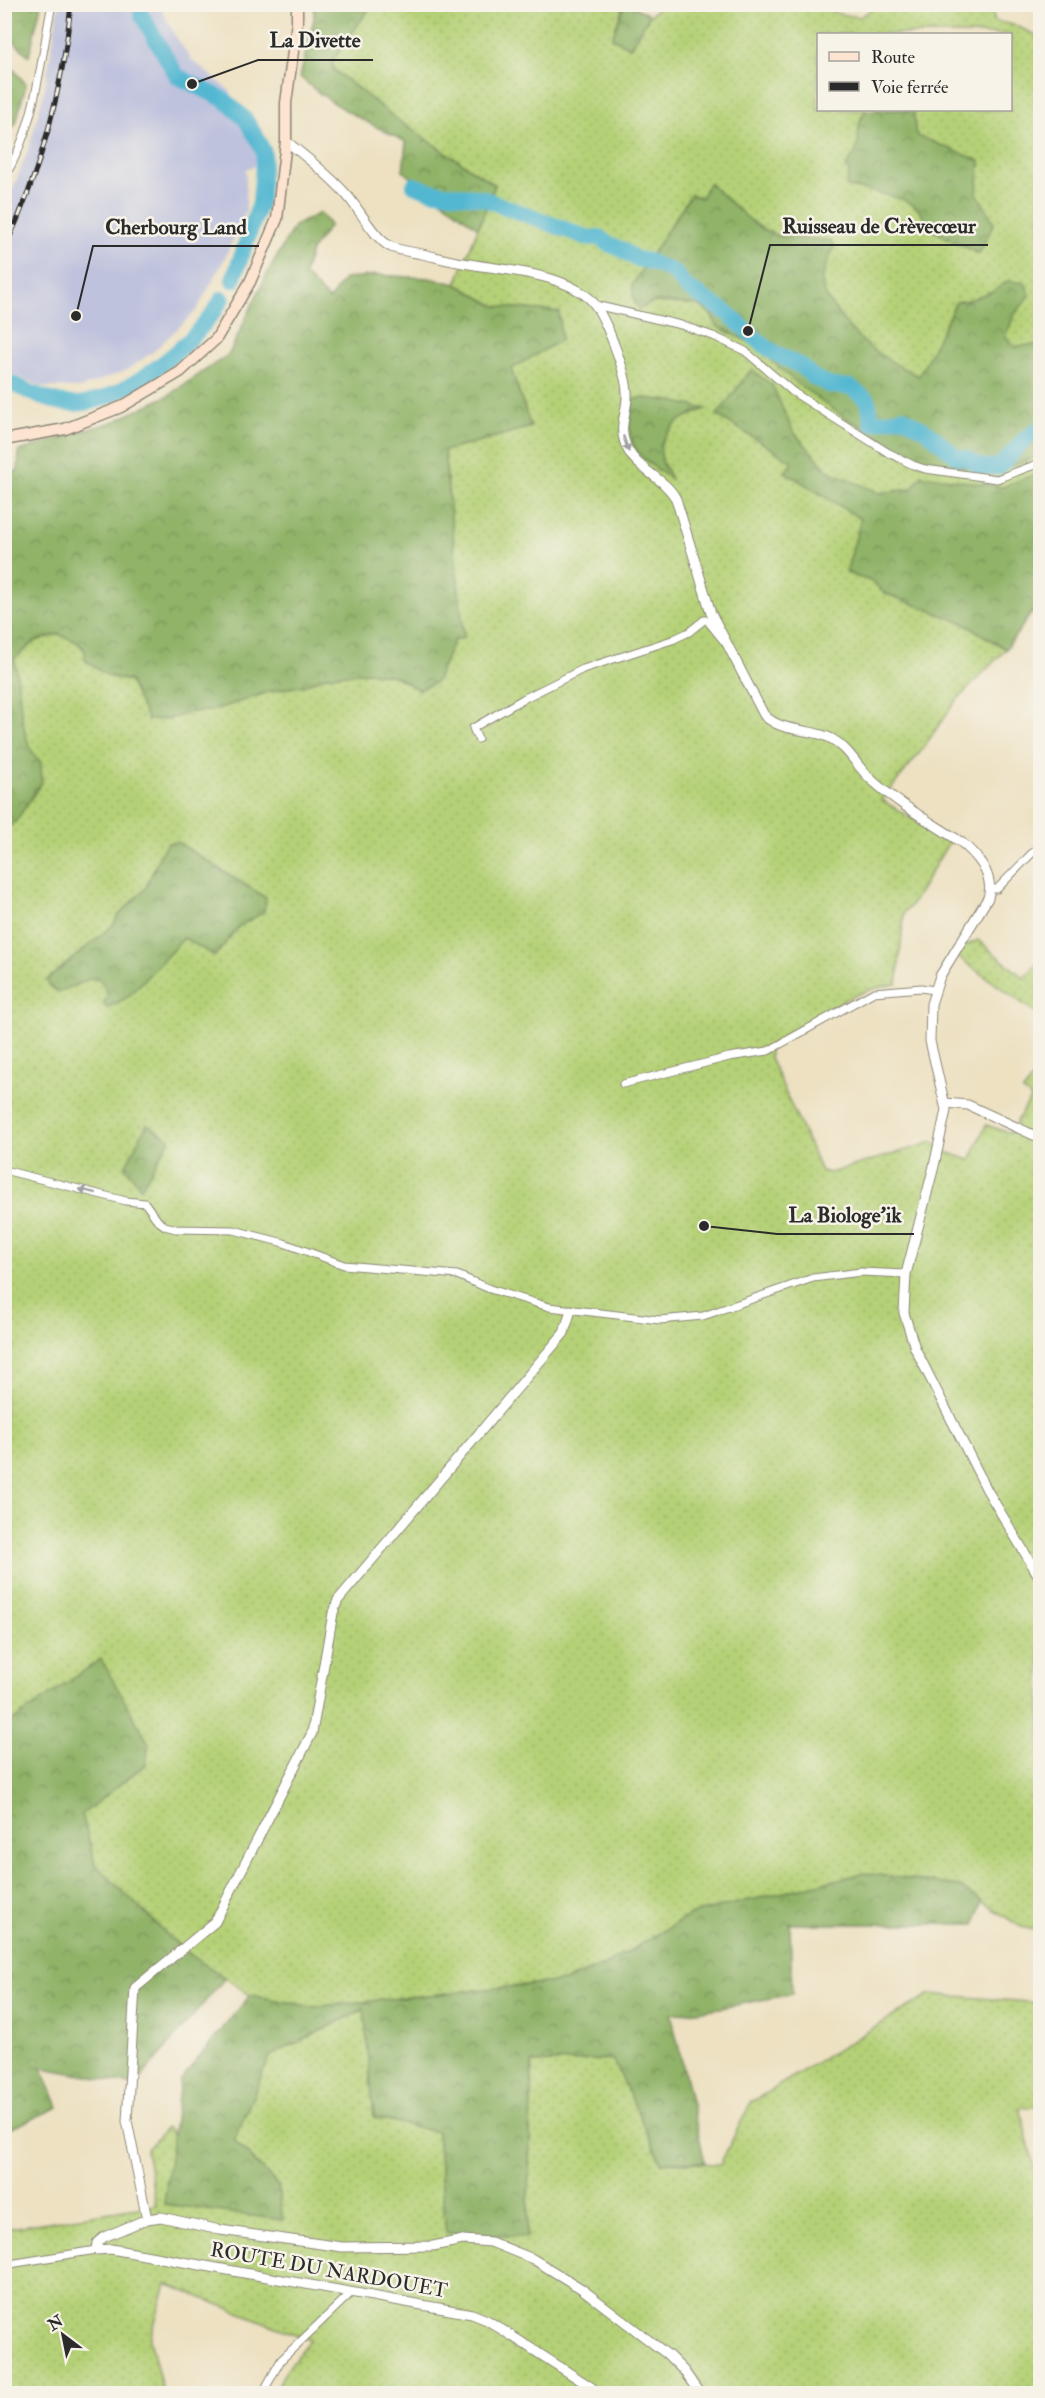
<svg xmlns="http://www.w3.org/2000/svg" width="1045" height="2398" font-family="'IM FELL Double Pica',serif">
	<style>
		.railway { fill: #bfc2dd }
		.grass { fill: url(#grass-dots); stroke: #707e51; stroke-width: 1.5; fill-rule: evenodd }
		.forest { fill: url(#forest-crowns); stroke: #5e6f4a; stroke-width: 1.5 }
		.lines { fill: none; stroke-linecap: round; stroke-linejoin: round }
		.river { stroke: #53b7d1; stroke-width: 16 }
		.minor-casing { stroke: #8c8676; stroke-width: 9 }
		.tertiary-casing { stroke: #8c8676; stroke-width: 11 }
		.secondary-casing { stroke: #8c8676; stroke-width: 13 }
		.minor { stroke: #fff; stroke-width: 7 }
		.tertiary { stroke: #fff; stroke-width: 9 }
		.secondary { stroke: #fde4d0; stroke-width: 10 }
		.rail-casing { stroke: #2b2b2b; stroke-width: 5 }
		.rail { stroke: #f7f3e8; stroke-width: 3; stroke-dasharray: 9; stroke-linecap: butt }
		.oneway { fill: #a0a0a0 }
		.labels { text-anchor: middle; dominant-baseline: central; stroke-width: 5; stroke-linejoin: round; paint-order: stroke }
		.street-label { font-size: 20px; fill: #2b2b2b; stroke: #f7f3e8 }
		.leader { fill: none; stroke: #2b2b2b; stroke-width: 2 }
		.callout-dot { fill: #2b2b2b; stroke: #f7f3e8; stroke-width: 2 }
		.callout-label { font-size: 21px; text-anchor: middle; font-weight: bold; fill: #2b2b2b; stroke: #f7f3e8; stroke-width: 5; stroke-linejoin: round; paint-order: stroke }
	</style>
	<defs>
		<pattern id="grass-dots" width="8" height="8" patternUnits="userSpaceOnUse" patternTransform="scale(1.5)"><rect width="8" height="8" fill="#b5d177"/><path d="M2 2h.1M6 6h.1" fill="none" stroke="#9cb467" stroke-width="1.8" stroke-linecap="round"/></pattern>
		<pattern id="forest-crowns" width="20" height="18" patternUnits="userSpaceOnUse" patternTransform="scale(1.5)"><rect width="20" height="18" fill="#90b368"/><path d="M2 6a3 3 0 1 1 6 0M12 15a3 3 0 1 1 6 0" fill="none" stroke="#769256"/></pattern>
	</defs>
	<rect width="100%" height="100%" fill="#f7f3e8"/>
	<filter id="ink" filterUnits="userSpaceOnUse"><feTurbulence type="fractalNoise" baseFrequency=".0167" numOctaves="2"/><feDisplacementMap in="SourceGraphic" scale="12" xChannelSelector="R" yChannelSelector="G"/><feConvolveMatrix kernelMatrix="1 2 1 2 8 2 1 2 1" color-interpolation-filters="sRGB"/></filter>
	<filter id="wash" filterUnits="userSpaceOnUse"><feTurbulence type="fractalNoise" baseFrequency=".008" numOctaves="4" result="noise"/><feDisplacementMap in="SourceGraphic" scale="24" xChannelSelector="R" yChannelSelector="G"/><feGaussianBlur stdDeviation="1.35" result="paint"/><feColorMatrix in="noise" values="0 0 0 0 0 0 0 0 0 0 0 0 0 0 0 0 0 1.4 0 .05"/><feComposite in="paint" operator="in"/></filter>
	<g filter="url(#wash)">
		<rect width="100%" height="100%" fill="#ede1c2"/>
		<polygon class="railway" points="59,5 159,5 176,37 191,59 230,91 248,129 260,164 246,169 246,211 223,262 196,311 153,352 125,371 80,388 42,387 5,371 4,213 30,144 45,87"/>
		<g class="grass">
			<path d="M372 5H624L612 38 630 47 650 15 662 5H824C832 15 847 15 860 17L878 5H994V21L1014 25 1040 37V617L1032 612 1006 649 955 702 921 751 882 800 949 842 911 906 904 912 897 984C850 989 809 1022 769 1045L770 1058 821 1171 830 1173 933 1142 943 1151 970 1160 986 1125 1010 1133 1031 1098 1023 1091 1040 1069V1931L1021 1927 958 1886 692 1914 607 1964 565 1981 313 2007 250 1995 182 1949 95 1866 82 1814 146 1764 101 1659 5 1727 4 830 16 821 41 763C16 740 22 690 14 659L35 641 59 634 77 642 108 676 129 681 145 712 170 719 190 712 211 711 272 691 305 685 325 676 368 672 395 676 419 690 436 682 454 640 464 638 444 451 531 427 511 369 559 312 495 306 456 284 495 185 403 124 334 70 332 61ZM818 34H1010V110H818Z"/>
			<polygon points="978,940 1024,978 1040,961 1040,1016 958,957 964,946"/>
			<polygon points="930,1994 1040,2003 1040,2107 1020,2107 1040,2193 1040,2393 274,2393 286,2370 310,2340 166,2284 150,2339 163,2393 5,2393 4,2229 156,2205 146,2150 167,2127 218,2211 278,2186 234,2140 270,2056 365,2009 374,2117 437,2132 446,2232 527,2237 532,2063 613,2059 661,2162 720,2164 751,2102"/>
		</g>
		<g class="forest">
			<path d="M4 5H41L29 56C8 37 4 33 4 5Z"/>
			<path d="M314 5H372L332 61 334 70 403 124 495 185 478 228 403 171 406 142C369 123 330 105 300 77L314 19Z"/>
			<polygon points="624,5 631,5 650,15 630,47 612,38"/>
			<polygon points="5,68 13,69 26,84 16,123 5,137"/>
			<path d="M866 110H914L915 131 918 136 980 161 977 193 994 223 979 254 927 228C925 223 923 214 919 210 904 194 867 192 846 186L849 174 846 166C849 161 856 154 857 148 861 132 854 128 866 110Z"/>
			<path d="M709 183C729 200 755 230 779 236 795 240 814 239 831 240L834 247C830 257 822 271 822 282 823 302 859 340 875 351 889 361 904 369 919 376L956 302 969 300 993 291 1008 281 1025 283 1030 295 1015 314 1005 336 1015 347 1040 344V455L996 472 920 461 844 417 799 385 753 344 718 327 710 314 699 305 654 302 639 309 634 302 632 285 691 194 701 198Z"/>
			<path d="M320 213 330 225 311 251 304 274 329 300 344 279 376 275 429 278 456 284 495 306 559 312 561 340 511 369 531 427 444 451 464 638 454 640 436 682 419 690 395 676 368 672 325 676 305 685 272 691 211 711 190 712 170 719 148 720 129 681 108 676 85 660V650L77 642 59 634 35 641 14 659C22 690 17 741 41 763L42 782 16 821 5 830V472L18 471 19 451 115 421 167 396 229 354 265 278 294 226Z"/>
			<polygon points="751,370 772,385 793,431 828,471 880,493 911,489 922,475 1003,487 1040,472 1040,617 1032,612 1006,649 963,623 884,593 873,582 846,573 861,519 785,472 793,462 717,415"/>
			<path d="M645 398 671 401 706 409C681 418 672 422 660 446L662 461 671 479C634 454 623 445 633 399Z"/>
			<path d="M177 842 266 898 264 912 239 926 215 956 184 938 128 997 107 1008 103 1004 108 995C105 986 102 980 92 978L59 992 50 987 47 980 113 925 118 916 145 889 163 849 168 843Z"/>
			<polygon points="147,1124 170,1139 141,1188 125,1167"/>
			<polygon points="101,1659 149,1744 146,1764 82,1814 95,1864 182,1949 225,1978 135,2085 33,2066 42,2068 58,2107 5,2131 4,1727"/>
			<polygon points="864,1873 958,1886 982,1901 975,1924 790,1924 792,1994 720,2008 671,2014 705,2162 661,2162 613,2059 532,2063 527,2237 446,2233 437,2132 374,2117 364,2009 270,2056 234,2140 278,2186 283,2220 164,2204 180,2081 250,1995 313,2007 565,1981 607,1964 692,1914"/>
		</g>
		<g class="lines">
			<g class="river">
				<polyline points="141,14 177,76 225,100 245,119 257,138 264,153 260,203 233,280"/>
				<polyline points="414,185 430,191 482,198 588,238 599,237 608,244 621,249 636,259 648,261 674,272 686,287 726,312 762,344 776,354 801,366 813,377 831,386 850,387 868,400 872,423 903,417 928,432 957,457 966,458 981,467 999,467 1025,439 1040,428"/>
				<path d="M4 380C26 390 49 403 73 404 122 405 200 340 222 299"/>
			</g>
		</g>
	</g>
	<g filter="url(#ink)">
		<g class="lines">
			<g class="minor-casing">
				<g id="minor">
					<polyline points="147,5 148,4"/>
					<path d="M4 178C36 127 40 62 52 4"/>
					<polyline points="595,305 681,325 713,336 745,351 793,392 887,452 913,465 925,469 997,479 1040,463"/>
					<polyline points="478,739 473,728 523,699 583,669 672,640 689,632 704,620 707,620 723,640"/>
					<polyline points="991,889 997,889 1040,845"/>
					<polyline points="623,1084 729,1057 768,1051 874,992 921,988 934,990"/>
					<polyline points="4,1170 126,1201 145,1203 158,1221 165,1226 176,1229 234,1230 284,1243 344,1265 457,1275 490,1289 549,1307 660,1320 703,1316 813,1278 861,1272 906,1274"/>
					<polyline points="4,2265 96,2250"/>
					<polyline points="262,2394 281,2360 352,2292"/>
				</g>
			</g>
			<g class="tertiary-casing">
				<g id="tertiary">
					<path d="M286 141C306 157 327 173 344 192 358 206 374 239 391 247 401 251 413 252 422 254 436 257 449 261 463 263 501 270 558 272 589 298 604 311 629 378 627 398 626 415 619 427 625 443 633 469 664 476 676 499L711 613 764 715C783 734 810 727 832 739 850 749 858 769 874 782 900 805 932 823 961 842 978 856 995 875 988 898L940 976 931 1004 930 1041 946 1110 934 1166 906 1274 904 1313 915 1348 987 1490 1040 1578"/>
					<polyline points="945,1103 968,1105 1040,1138"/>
					<polyline points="147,2219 127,2121 135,1988 215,1922 312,1733 333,1613 338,1600 564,1333 571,1310"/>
					<polyline points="598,2394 591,2387 487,2320 472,2314 111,2249 96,2250 97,2243 104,2237 147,2219 161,2217 220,2230 342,2247 433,2246 463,2240 491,2242 533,2259 582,2289 668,2355 684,2371 700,2394"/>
				</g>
			</g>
			<g class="secondary-casing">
				<polyline id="secondary" points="4,440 65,429 121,407 180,372 216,339 250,282 277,219 286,141 286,103 297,22 297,4"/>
			</g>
			<use href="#minor" class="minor"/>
			<use href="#tertiary" class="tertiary"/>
			<use href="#secondary" class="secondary"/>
			<g class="rail-casing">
				<path id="rail" d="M4 250C40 173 63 89 71 4"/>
			</g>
			<use href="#rail" class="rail"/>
		</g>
		<defs><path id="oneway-solid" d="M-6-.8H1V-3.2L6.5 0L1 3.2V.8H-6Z" transform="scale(1.5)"/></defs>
		<g class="oneway">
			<use href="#oneway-solid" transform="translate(626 444) rotate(71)"/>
			<use href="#oneway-solid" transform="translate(87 1191) rotate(-166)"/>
		</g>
	</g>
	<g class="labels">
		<g class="street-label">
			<text transform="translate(329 2270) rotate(10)">ROUTE DU NARDOUET</text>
		</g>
	</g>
	<path class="leader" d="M192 84L258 60H373M748 331L770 245H988M76 316L93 246H259M704 1226L777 1234H914"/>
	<g class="callout-dot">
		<circle cx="192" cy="84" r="6"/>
		<circle cx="748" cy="331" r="6"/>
		<circle cx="76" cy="316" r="6"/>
		<circle cx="704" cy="1226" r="6"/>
	</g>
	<g class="callout-label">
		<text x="315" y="47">La Divette</text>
		<text x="879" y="233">Ruisseau de Crèvecœur</text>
		<text x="176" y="234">Cherbourg Land</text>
		<text x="845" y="1222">La Biologe'ik</text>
	</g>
	<rect width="1045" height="2398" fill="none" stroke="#f7f3e8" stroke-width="24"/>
	<rect x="817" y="33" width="195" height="78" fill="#f7f3e8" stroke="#a5a39c" stroke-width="1.5"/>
	<rect x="829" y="52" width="30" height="9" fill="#fde4d0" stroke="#a5a39c" stroke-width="1.5"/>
	<text x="871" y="63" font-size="18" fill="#2b2b2b">Route</text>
	<rect x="829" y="82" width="30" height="9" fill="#2b2b2b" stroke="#a5a39c" stroke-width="1.5"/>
	<text x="871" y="93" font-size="18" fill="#2b2b2b">Voie ferrée</text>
	<g transform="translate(63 2335) rotate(328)" stroke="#f7f3e8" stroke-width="4.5" paint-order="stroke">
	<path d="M0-4.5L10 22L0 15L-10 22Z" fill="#2b2b2b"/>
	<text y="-9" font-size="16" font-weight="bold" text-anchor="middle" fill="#2b2b2b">N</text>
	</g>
</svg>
